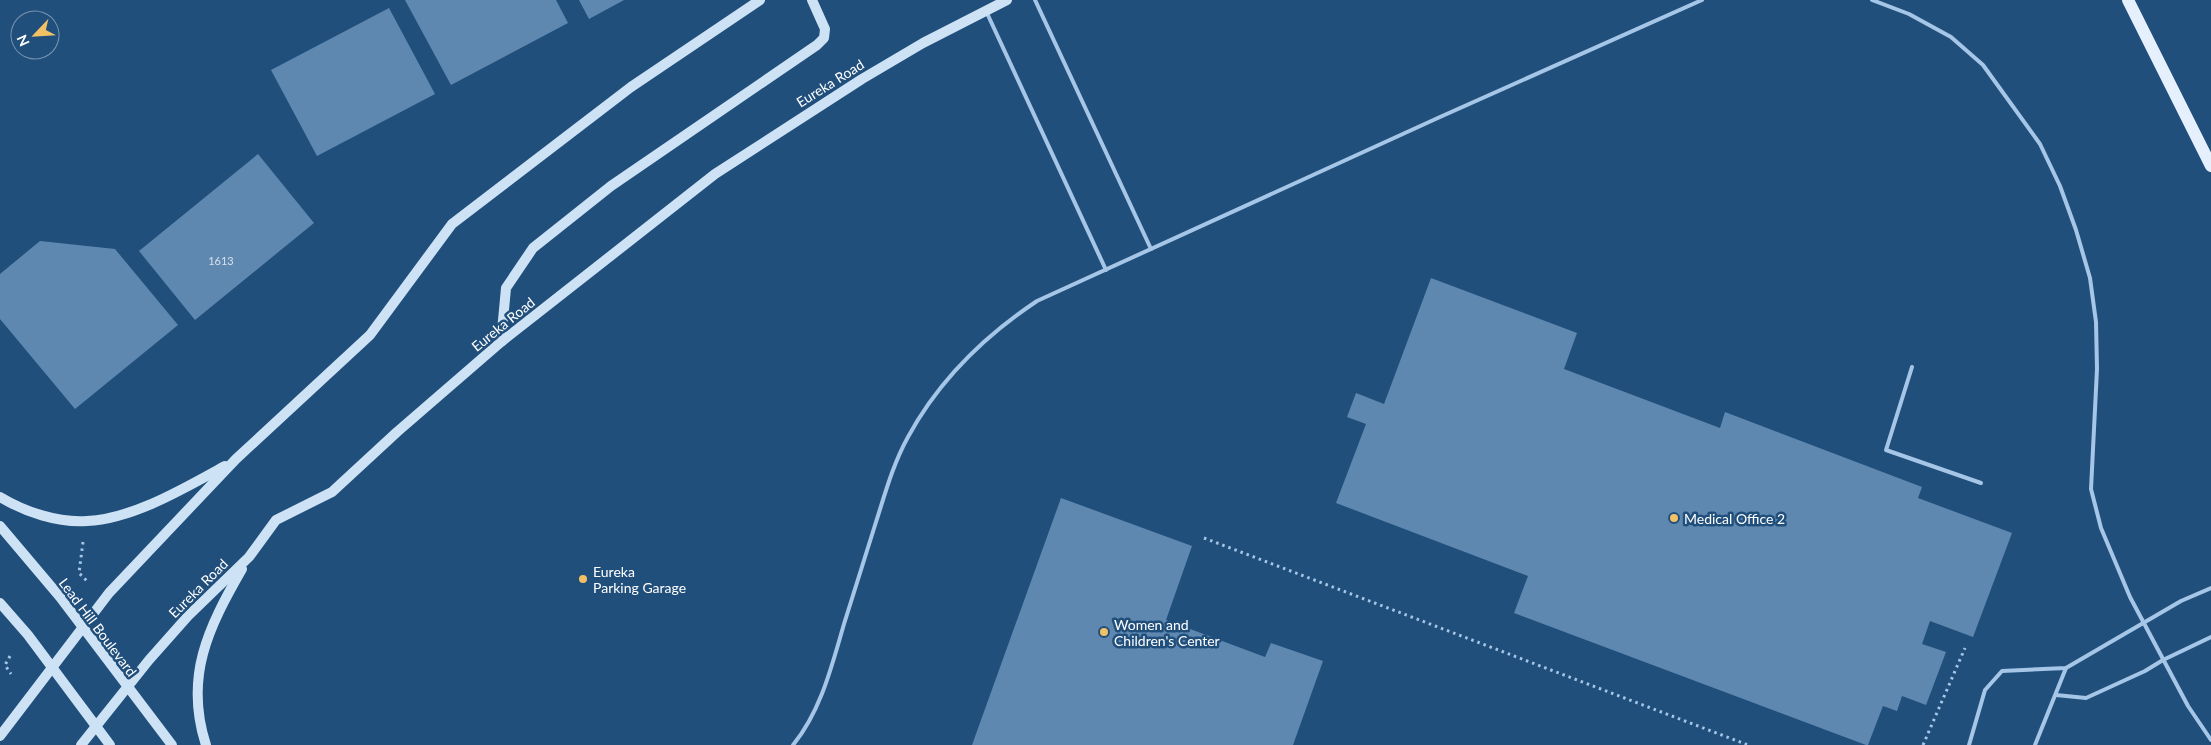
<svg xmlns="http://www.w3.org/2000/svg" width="2211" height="745" font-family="Lato,sans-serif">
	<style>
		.building { fill: #5e88b0 }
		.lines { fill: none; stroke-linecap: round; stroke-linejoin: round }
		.path { stroke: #a5c6e6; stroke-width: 3; stroke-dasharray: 2.5 4; stroke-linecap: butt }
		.lane { stroke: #a5c6e6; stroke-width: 4 }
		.secondary { stroke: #cee2f5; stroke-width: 10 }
		.primary { stroke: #e6f0fd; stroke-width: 12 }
		.poi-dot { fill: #f2c166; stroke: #214f7c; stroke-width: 2 }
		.labels { text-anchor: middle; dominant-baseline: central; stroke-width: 5; stroke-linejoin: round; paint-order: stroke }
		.number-label { font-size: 11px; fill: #d7e1eb }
		.street-label { font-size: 14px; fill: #fff; stroke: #214f7c }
		.poi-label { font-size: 14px; fill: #fff; stroke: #214f7c; text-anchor: start }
	</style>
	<rect width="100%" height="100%" fill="#214f7c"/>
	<g class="building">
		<polygon points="405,0 556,0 568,23 451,85"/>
		<polygon points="579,0 624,0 589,19"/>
		<polygon points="389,8 435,94 317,156 271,70"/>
		<polygon points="258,154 314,223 195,320 139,251"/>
		<polygon points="40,241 115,249 178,325 75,409 0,319 0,274"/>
		<polygon points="1431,278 1577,333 1564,369 1720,428 1725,412 1922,487 1918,498 2012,533 1973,637 1930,621 1922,644 1946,652 1926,705 1902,696 1897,711 1883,706 1868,745 1866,745 1514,613 1528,576 1336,503 1366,424 1347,417 1356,393 1384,404"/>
		<polygon points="1061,498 1192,546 1166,620 1265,657 1271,643 1323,661 1293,745 972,745"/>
	</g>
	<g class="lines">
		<g class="path">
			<polyline points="1204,538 1748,745"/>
			<polyline points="83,542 79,573 87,581"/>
			<polyline points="10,656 5,665 11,674"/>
			<polyline points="1923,745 1965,648"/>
		</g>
		<g class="lane">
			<polyline points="1035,0 1151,249"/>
			<polyline points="1872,0 1909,14 1951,37 1983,65 2040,144 2060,186 2076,230 2090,278 2096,322 2097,369 2091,489 2101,528 2130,597 2188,706 2211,740"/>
			<polyline points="986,11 1106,270"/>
			<polyline points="1912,367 1886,450 1981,483"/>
			<polyline points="2056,695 2086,698 2145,671 2163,660 2211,637"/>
			<path d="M793 745C821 711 832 665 844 624 855 590 865 556 876 522 885 494 893 464 908 437 939 380 983 337 1037 301L1440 117 1702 0"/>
			<polyline points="1969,745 1985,690 2002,671 2066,668 2181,601 2211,588"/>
			<polyline points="2035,745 2066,668"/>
		</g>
		<g class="secondary">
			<polyline points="501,342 506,288 533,248 611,186 817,45 824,38 825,29 812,0"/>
			<path d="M0 497C25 512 58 523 87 521 133 519 185 488 225 466"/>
			<polyline points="0,526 60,597 172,745"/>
			<polyline points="0,603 28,635 110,745"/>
			<polyline points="0,736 109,593 236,459 370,335 452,224 631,87 760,0"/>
			<polyline points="81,745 149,660 188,616 249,557 276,520 332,492 397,432 501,342 715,174 862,79 923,43 1007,0"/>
			<path d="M206 745C184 677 208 628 242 569"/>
		</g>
		<polyline class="primary" points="2128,0 2211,166"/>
	</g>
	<g class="poi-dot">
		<circle cx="1674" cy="518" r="5"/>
		<circle cx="583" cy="579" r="5"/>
		<circle cx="1104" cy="632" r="5"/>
	</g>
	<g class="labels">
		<g class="number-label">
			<text x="221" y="260">1613</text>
		</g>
		<g class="street-label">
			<text transform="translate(830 83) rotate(-32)">Eureka Road</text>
			<text transform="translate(503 324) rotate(-39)">Eureka Road</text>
			<text transform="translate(198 588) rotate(-45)">Eureka Road</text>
			<text transform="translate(98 627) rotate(53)">Lead Hill Boulevard</text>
		</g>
		<g class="poi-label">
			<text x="1684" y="518">Medical Office 2</text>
			<text x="593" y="571">Eureka<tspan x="593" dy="16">Parking Garage</tspan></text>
			<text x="1114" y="624">Women and<tspan x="1114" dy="16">Children's Center</tspan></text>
		</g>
	</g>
	<g transform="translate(35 35) rotate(245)"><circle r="24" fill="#214f7c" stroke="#7a95b0"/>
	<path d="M0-4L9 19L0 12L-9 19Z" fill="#f2c166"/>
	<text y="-8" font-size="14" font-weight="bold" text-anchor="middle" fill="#ffffff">N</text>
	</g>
</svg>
